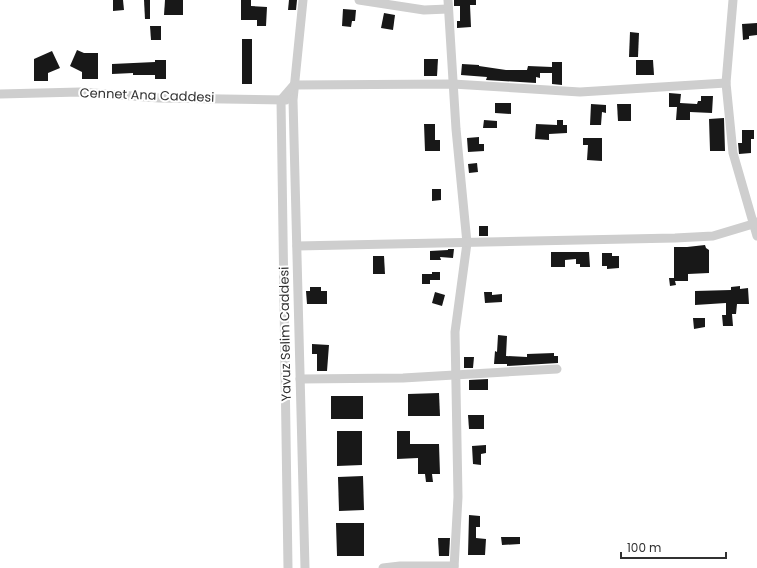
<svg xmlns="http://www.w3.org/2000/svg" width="757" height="568" font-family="Poppins,sans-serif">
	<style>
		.building { fill: #181818 }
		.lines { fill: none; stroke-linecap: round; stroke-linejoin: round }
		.minor { stroke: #cecece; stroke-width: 9 }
		.labels { text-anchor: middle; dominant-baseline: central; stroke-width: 4; stroke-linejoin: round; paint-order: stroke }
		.street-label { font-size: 13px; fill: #313131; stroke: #fff }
	</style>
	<rect width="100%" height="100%" fill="#fff"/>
	<g class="building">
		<polygon points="113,0 123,0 124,10 113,11"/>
		<polygon points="144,0 150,0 150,19 145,19"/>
		<polygon points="165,0 183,0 183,15 164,15"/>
		<polygon points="241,0 251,0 251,6 267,7 266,26 257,26 257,20 241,20"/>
		<polygon points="289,0 297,0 296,10 288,10"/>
		<polygon points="454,0 476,0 476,5 470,5 471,27 457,28 457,21 460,21 460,6 454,6"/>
		<polygon points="343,9 356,10 355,21 352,21 351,27 342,26"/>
		<polygon points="384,13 395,15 393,30 381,28"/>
		<polygon points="757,23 757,35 749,36 749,39 743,40 742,24"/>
		<polygon points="150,26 161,26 161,40 151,40"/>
		<polygon points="630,32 639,33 638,57 629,57"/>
		<rect x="242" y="39" width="10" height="45"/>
		<polygon points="77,50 84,53 98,53 98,79 82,79 82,72 70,66"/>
		<polygon points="52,51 60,68 48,73 48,81 34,81 34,59"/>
		<polygon points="424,59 438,59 437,76 424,76"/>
		<polygon points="155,60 166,60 166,79 155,79 155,75 133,75 133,73 112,74 112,64 155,62"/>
		<polygon points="636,60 653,60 654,75 636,75"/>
		<polygon points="552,62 562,62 562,85 552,84 552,73 540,73 540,78 536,77 536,83 486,80 487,77 461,75 462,64 479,65 479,66 506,70 527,70 528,66 552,67"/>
		<polygon points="669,93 681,94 680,103 697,104 698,101 701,101 701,96 713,96 712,113 690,112 690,120 676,120 677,107 669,107"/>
		<polygon points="495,103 511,103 511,114 495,113"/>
		<polygon points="591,104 606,105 606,113 602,112 601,125 590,125"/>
		<polygon points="617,104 631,104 631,121 618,121"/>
		<polygon points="724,118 725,151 710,151 709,119"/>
		<polygon points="484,120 497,121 497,128 483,128"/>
		<polygon points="557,120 563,120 563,125 567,125 567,133 549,134 549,140 535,139 536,124 557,125"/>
		<polygon points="424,124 435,124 435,140 440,140 440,151 425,151"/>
		<polygon points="742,130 754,130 754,139 751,139 751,153 739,154 738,143 742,143"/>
		<polygon points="479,137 479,144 484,144 484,151 468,152 467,138"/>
		<polygon points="583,138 602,138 602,161 587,160 588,145 583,145"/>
		<polygon points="477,163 478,172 469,173 468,164"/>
		<polygon points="432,189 441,189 441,200 432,201"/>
		<rect x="479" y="226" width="9" height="10"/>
		<polygon points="705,245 706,248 709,250 709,273 688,274 688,281 675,281 676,285 670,286 669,278 674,278 674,247 687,247"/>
		<polygon points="448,249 454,249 453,258 440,257 441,260 430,260 430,251 448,250"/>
		<polygon points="551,252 589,252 590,267 580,267 580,264 576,264 576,259 565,260 565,267 551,267"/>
		<polygon points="602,253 612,253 612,256 619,256 619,268 607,269 607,266 602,266"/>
		<polygon points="373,256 384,256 385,274 373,274"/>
		<polygon points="432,272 440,272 440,280 430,280 430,284 422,284 422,274 432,274"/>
		<polygon points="740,286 740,289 748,288 749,304 737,304 736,314 732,314 733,326 723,326 722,315 726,315 726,303 695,305 695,291 731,290 731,287"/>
		<polygon points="310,287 321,287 321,291 327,291 327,304 307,304 306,291 310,291"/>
		<polygon points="435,292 445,295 442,306 432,303"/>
		<polygon points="484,292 492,292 492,295 502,294 502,302 485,303"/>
		<polygon points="693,318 705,318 705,327 694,329"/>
		<polygon points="498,335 507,336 506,356 527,357 527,354 554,353 554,356 558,356 558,363 507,366 507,364 494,364 495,351 497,352"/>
		<polygon points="312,344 329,345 327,371 317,371 317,354 312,354"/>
		<polygon points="464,357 474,357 473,368 464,368"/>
		<polygon points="488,379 488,390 469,390 469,380"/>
		<polygon points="439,393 440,416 408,416 408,394"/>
		<rect x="331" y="396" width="32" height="23"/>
		<polygon points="468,415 484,415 484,429 469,429"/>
		<polygon points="337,431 362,431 362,465 337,466"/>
		<polygon points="397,431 410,431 410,444 439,444 440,474 432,474 433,482 426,482 425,474 418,474 418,458 397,459"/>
		<polygon points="486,445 486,453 481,454 481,465 473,464 472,446"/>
		<polygon points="363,476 364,510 339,511 338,477"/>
		<polygon points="469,515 480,516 480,527 476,527 476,538 486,539 485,555 468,555"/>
		<polygon points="336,523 364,523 364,556 337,556"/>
		<polygon points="501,537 520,537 520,544 502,545"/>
		<polygon points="438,538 450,538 449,556 439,556"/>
	</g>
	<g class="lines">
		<g class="minor">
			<polyline points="303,0 293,100 305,568"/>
			<polyline points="359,0 424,10 448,9"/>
			<polyline points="448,0 456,129 467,243 455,332 458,497 454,568"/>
			<polyline points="733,0 726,83 733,153 757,236"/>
			<polyline points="0,94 80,92 159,98 286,100"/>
			<polyline points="297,246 675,238 713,236 753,224 757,222"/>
			<polyline points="300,379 403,378 557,369"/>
			<polyline points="288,568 281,100 294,85 453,84 580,92 726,83"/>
			<polyline points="383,568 400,566 454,566"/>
		</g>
	</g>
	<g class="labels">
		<g class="street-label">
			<text transform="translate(147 95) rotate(2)">Cennet Ana Caddesi</text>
			<text transform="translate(285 334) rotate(-91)">Yavuz Selim Caddesi</text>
		</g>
	</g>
	<path d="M621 552v6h105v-6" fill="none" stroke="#313131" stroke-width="2"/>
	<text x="627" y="552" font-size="12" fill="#313131" stroke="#ffffff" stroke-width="3" paint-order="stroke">100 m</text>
</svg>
